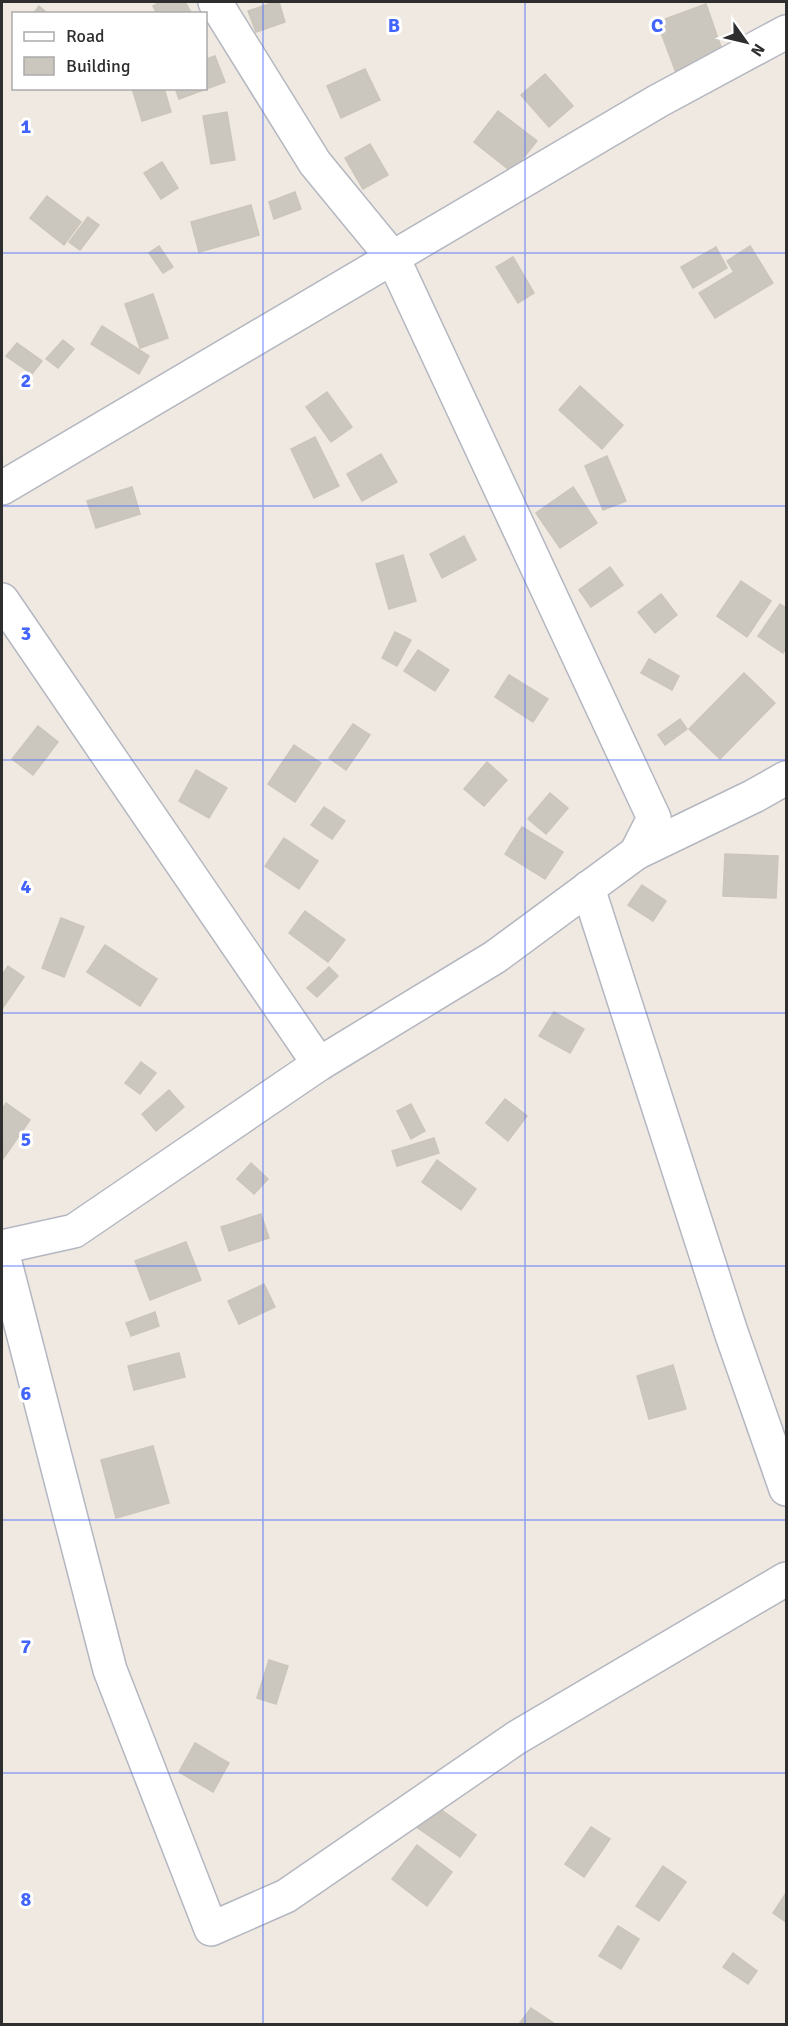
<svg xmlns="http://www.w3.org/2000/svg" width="788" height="2026" font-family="Signika,sans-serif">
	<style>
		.building { fill: #cbc7bf; stroke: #cbc5ba; stroke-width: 1.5 }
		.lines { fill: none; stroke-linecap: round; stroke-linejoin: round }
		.minor-casing { stroke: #b4b7c1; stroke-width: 36 }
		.minor { stroke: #fff; stroke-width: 33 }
		.grid { fill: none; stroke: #4264fb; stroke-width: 1.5; stroke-opacity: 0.55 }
		.grid-label { font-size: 20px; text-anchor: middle; font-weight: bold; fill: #4264fb; stroke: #fff; stroke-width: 6; stroke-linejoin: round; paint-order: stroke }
	</style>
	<rect width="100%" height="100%" fill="#efe9e1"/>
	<g class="building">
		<polygon points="160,2 185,2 192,14 157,14 153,6"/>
		<polygon points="275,2 279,2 285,22 256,32 248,11"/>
		<polygon points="706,4 726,61 678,78 657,22"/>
		<polygon points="39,6 48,14 33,14"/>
		<polygon points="215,56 225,82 179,99 175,88 206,88 206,59"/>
		<polygon points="365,69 380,100 341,118 327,86"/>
		<polygon points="545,74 573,106 549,127 521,95"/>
		<polygon points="132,88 164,88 171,112 142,121"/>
		<polygon points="498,111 537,141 512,172 474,142"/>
		<polygon points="227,112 235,160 211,164 203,116"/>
		<polygon points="370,144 388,175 363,189 345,158"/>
		<polygon points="162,162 178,188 161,199 144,173"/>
		<polygon points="295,192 301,209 274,219 269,202"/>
		<polygon points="47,196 81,222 64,245 30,218"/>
		<polygon points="251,205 259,235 199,252 191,222"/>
		<polygon points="88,217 99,225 80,250 69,242"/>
		<polygon points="159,246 173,267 163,273 149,253"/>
		<polygon points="750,246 773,283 715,318 699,293 734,272 727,261"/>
		<polygon points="716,247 727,268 693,288 681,267"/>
		<polygon points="513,257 534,293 518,303 496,267"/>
		<polygon points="153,294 168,338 140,348 125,304"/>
		<polygon points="102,326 149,356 139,374 91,344"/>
		<polygon points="63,340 74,349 58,368 46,359"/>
		<polygon points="17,343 42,361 32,374 6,356"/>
		<polygon points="580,386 623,425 602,449 559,410"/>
		<polygon points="327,392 352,427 331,442 306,407"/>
		<polygon points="315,437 339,486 314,498 291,449"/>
		<polygon points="381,454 397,482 362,501 347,474"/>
		<polygon points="607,456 626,501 603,510 585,466"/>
		<polygon points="132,487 140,514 96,528 87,501"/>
		<polygon points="573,487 597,523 560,548 536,513"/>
		<polygon points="464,536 476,560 442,578 430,554"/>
		<polygon points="403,555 416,601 389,609 376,564"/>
		<polygon points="610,567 623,585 591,607 579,590"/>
		<polygon points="741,581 771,601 747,637 717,616"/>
		<polygon points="661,594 677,615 655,633 638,612"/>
		<polygon points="780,604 786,608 786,649 783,653 758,636"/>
		<polygon points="395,632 411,640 397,666 382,658"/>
		<polygon points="418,650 449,670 435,691 404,671"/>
		<polygon points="649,659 679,676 672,690 641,673"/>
		<polygon points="744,673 775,703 720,759 689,729"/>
		<polygon points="509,675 548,699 533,722 495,697"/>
		<polygon points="680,719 687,729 665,745 658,735"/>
		<polygon points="353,724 370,735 346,770 329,758"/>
		<polygon points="38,726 58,742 33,775 12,759"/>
		<polygon points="294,745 321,763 295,802 268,784"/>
		<polygon points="487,762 507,780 484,806 464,789"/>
		<polygon points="196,770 227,788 209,818 179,801"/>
		<polygon points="550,793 568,808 546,834 528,819"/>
		<polygon points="324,807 345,821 332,839 311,825"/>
		<polygon points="522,827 563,852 545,879 505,854"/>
		<polygon points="284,838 318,861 299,889 265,866"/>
		<polygon points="725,854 778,856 776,898 723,896"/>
		<polygon points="642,885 666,901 653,921 628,905"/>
		<polygon points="305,911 345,940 328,962 289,933"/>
		<polygon points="61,918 84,927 64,977 42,968"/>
		<polygon points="105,945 157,979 140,1006 87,972"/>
		<polygon points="8,966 24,977 2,1009 2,975"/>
		<polygon points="329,967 338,976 317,997 307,988"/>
		<polygon points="554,1012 584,1029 570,1053 539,1036"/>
		<polygon points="141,1062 156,1073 140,1094 125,1083"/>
		<polygon points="169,1090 184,1107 156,1131 142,1114"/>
		<polygon points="505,1099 527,1116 508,1141 486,1123"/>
		<polygon points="6,1103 30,1120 3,1159 2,1110"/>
		<polygon points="411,1104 425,1131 411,1139 397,1111"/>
		<polygon points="434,1138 439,1153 397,1166 392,1151"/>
		<polygon points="437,1160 476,1189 461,1210 422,1182"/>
		<polygon points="251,1163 268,1179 254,1194 237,1179"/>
		<polygon points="261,1214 269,1238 229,1251 221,1227"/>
		<polygon points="186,1242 201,1280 150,1300 135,1261"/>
		<polygon points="264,1284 275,1307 239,1324 228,1301"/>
		<polygon points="155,1312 159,1326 131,1336 126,1323"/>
		<polygon points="179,1353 185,1377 134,1390 128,1366"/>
		<polygon points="673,1365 686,1409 649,1419 637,1376"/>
		<polygon points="153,1446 169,1503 116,1518 101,1460"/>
		<polygon points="269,1660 288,1666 276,1704 257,1698"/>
		<polygon points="195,1743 229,1763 213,1792 179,1772"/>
		<polygon points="432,1803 476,1835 460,1857 415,1826"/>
		<polygon points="591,1827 610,1839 584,1877 565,1864"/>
		<polygon points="417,1845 452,1872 427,1906 392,1879"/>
		<polygon points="663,1866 686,1882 659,1921 636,1906"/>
		<polygon points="786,1893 786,1922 773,1913"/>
		<polygon points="618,1926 639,1939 621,1969 599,1956"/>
		<polygon points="733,1953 757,1971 748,1984 723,1967"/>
		<polygon points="531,2008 555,2024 519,2024"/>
	</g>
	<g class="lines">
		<g class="minor-casing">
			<g id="minor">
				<polyline points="215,2 315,163 393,258 654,818 636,853 495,957 319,1064"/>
				<polyline points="2,488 658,101 786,32"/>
				<polyline points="2,600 319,1064 74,1231 2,1247"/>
				<polyline points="636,853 754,796 786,778"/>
				<polyline points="588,888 731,1332 786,1489"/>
				<polyline points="2,1251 110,1670 211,1929 286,1896 516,1738 786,1579"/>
			</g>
		</g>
		<use href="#minor" class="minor"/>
	</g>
	<path class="grid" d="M263 2V2024M525 2V2024M2 253H786M2 506H786M2 760H786M2 1013H786M2 1266H786M2 1520H786M2 1773H786"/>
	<g class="grid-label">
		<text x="394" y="32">B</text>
		<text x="657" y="32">C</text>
		<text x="26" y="133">1</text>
		<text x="26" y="387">2</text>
		<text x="26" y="640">3</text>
		<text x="26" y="893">4</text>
		<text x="26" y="1146">5</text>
		<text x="26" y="1400">6</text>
		<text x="26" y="1653">7</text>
		<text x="26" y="1906">8</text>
	</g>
	<rect width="788" height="2026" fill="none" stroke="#2e2e2e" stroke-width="6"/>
	<rect x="12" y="12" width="195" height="78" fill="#ffffff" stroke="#ababab" stroke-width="1.5"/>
	<rect x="24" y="32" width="30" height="9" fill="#ffffff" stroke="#ababab" stroke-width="1.5"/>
	<text x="66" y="42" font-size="18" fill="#2e2e2e">Road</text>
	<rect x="24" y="57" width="30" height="18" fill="#cbc7bf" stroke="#ababab" stroke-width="1.5"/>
	<text x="66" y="72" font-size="18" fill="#2e2e2e">Building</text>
	<g transform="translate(746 42) rotate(124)" stroke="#ffffff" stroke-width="4.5" paint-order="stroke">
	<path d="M0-4.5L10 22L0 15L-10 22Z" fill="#2e2e2e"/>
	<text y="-9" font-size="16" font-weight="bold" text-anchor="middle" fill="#2e2e2e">N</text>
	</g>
</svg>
